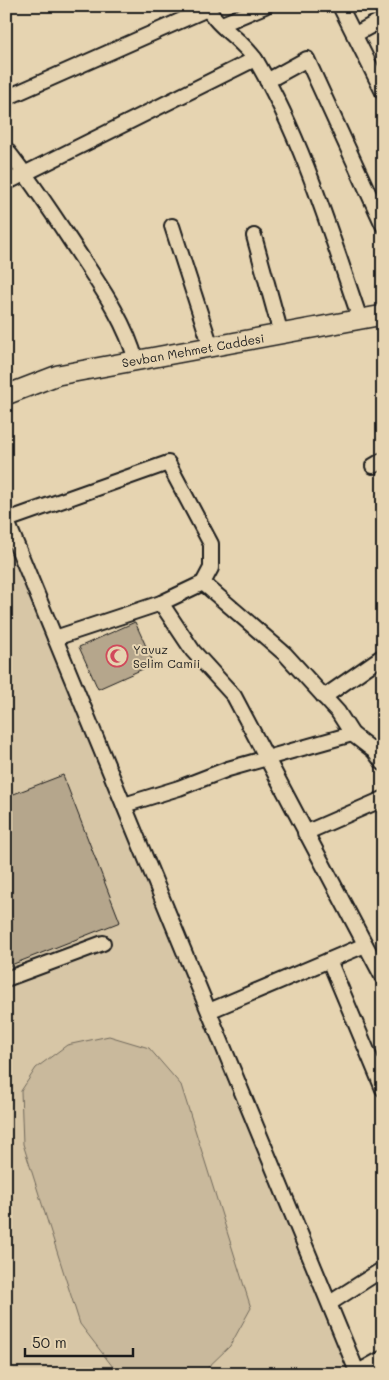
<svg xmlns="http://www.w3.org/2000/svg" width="389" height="1380" font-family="Mali,sans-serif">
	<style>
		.built { fill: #d7c6a6 }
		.green { fill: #c9b99c; stroke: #726a5c }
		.building { fill: #b5a68c; stroke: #1c1c1c }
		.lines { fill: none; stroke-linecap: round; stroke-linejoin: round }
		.minor-casing { stroke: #1c1c1c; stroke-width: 18 }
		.secondary-casing { stroke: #1c1c1c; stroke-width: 22 }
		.minor { stroke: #e6d4b1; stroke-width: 14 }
		.secondary { stroke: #e6d4b1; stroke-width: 19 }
		.labels { text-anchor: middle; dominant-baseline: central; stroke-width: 4; stroke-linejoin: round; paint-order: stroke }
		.street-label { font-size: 12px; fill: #1c1c1c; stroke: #e6d4b1 }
		.poi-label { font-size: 12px; fill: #1c1c1c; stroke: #e6d4b1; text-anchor: start }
	</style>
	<rect width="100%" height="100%" fill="#e6d4b1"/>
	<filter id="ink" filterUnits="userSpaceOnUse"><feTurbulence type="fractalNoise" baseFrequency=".02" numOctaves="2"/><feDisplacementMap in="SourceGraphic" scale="10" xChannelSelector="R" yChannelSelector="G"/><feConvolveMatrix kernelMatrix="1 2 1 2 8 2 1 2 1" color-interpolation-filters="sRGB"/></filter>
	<g filter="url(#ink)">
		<polygon class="built" points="6,542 349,1363 348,1374 6,1374"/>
		<polygon class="green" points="109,1036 149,1048 181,1085 251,1308 230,1346 202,1373 126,1374 116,1371 80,1324 23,1144 21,1091 36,1068 67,1045"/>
		<g class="building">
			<polygon points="135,622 154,664 98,689 79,647"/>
			<polygon points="63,775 120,922 6,967 6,797"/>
		</g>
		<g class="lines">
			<g class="minor-casing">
				<g id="minor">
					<path d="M206 6C218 28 244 41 257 62 304 143 330 232 360 319"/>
					<polyline points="340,6 383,92"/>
					<polyline points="222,24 265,6"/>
					<polyline points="354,35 383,19"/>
					<polyline points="267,81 307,59 383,225"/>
					<polyline points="6,98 207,9"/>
					<path d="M6 149C30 179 51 211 72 243 96 280 125 319 136 361"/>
					<polyline points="6,183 255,59"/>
					<polyline points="172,226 211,347"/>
					<polyline points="254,236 281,334"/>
					<polyline points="373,466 383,460"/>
					<polyline points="6,519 358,1374"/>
					<polyline points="7,520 168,463 211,544 211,568 203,583 161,603 55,638"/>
					<polyline points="203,583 285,654 338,712 352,734 374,751 383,763"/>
					<polyline points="161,603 193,651 234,696 383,978"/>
					<polyline points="324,697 383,656"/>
					<polyline points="124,805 179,788 228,769 352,734"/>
					<polyline points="305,833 383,799"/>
					<polyline points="329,960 383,1089"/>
					<polyline points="6,979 103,943"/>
					<polyline points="209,1011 365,945"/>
					<polyline points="330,1303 383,1269"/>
					<polyline points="358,1372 383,1358"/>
				</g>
			</g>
			<g class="secondary-casing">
				<polyline id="secondary" points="6,395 58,375 383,315"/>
			</g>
			<use href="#minor" class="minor"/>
			<use href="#secondary" class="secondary"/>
		</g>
	</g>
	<defs>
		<g id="mosque-ring" transform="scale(1.125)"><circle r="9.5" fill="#e6d4b1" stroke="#d1495b" stroke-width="1.5"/><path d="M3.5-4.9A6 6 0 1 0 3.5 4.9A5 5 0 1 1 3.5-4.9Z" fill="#d1495b"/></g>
	</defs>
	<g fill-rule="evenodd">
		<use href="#mosque-ring" x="117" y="656"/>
	</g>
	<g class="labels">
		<g class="street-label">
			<text transform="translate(193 350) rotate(-10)">Sevban Mehmet Caddesi</text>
		</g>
		<g class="poi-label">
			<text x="133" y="649">Yavuz<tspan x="133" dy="14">Selim Camii</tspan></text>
		</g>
	</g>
	<rect width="389" height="1380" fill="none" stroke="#e6d4b1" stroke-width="25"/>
	<rect x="12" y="12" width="364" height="1355" fill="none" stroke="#1c1c1c" stroke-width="2" filter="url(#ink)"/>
	<path d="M25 1348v8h108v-8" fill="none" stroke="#1c1c1c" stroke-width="2.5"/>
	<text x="32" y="1348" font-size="15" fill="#1c1c1c" stroke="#e6d4b1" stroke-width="4" paint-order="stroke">50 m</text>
</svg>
